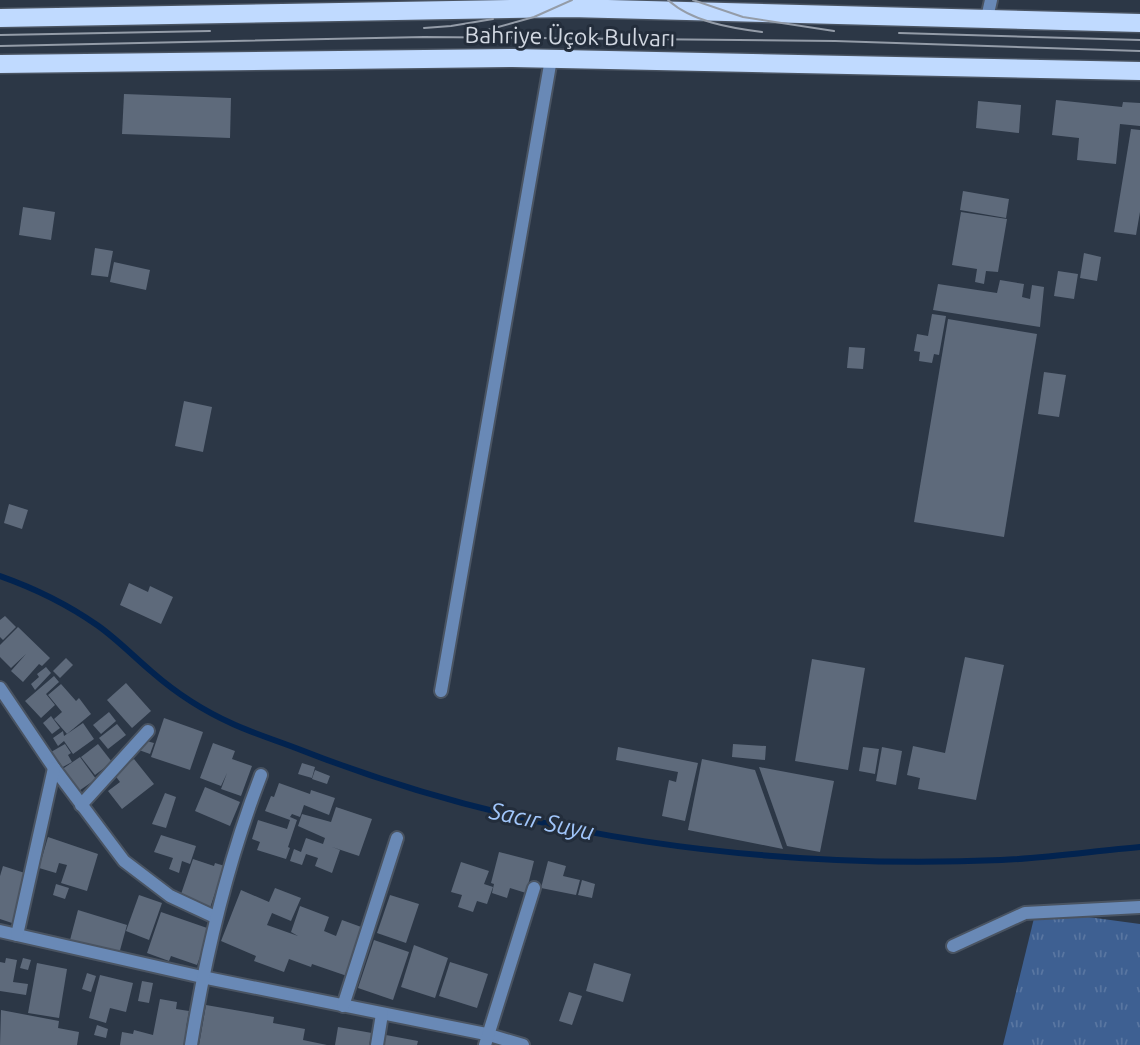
<svg xmlns="http://www.w3.org/2000/svg" width="1140" height="1045" font-family="Ubuntu,sans-serif">
	<style>
		.park { fill: url(#park-tufts) }
		.lines { fill: none; stroke-linecap: round; stroke-linejoin: round }
		.stream { stroke: #02234f; stroke-width: 6 }
		.building { fill: #5e6a7b }
		.minor-casing { stroke: #4a5462; stroke-width: 16 }
		.major-casing { stroke: #4a5462; stroke-width: 21 }
		.minor { stroke: #6989b6; stroke-width: 12 }
		.major { stroke: #c0daff; stroke-width: 18 }
		.tram { stroke: #949ca8; stroke-width: 2 }
		.labels { text-anchor: middle; dominant-baseline: central; stroke-width: 6; stroke-linejoin: round; paint-order: stroke }
		.street-label { font-size: 23px; fill: #d1d7e1; stroke: #232d3b }
		.water-label { font-size: 24px; font-style: italic; fill: #a1c6fb; stroke: #232d3b }
	</style>
	<defs>
		<pattern id="park-tufts" width="24" height="20" patternUnits="userSpaceOnUse" patternTransform="scale(1.75)"><rect width="24" height="20" fill="#3e6092"/><path d="M3 7l-1-3M5 7V3M7 7l1-3M15 17l-1-3M17 17v-4M19 17l1-3" fill="none" stroke="#5976a1"/></pattern>
	</defs>
	<rect width="100%" height="100%" fill="#2c3746"/>
	<polygon class="park" points="1036,910 1140,924 1140,1045 1003,1045"/>
	<g class="lines">
		<path class="stream" d="M0 576C34 588 67 604 97 625 117 639 133 656 152 672 176 693 204 711 233 724 255 734 278 741 301 750 523 837 763 870 1001 860 1048 858 1094 851 1140 847"/>
	</g>
	<g class="building">
		<polygon points="124,94 231,98 230,138 122,134"/>
		<polygon points="1056,100 1122,107 1123,102 1140,103 1140,126 1120,124 1116,164 1077,160 1079,138 1052,135"/>
		<polygon points="978,101 1021,105 1019,133 976,128"/>
		<polygon points="1131,129 1140,130 1140,212 1136,235 1114,232"/>
		<polygon points="963,191 1009,199 1006,218 960,210"/>
		<polygon points="23,207 55,212 51,240 19,235"/>
		<polygon points="961,212 1007,219 998,272 986,271 984,284 975,282 977,269 952,265"/>
		<polygon points="95,248 113,251 108,277 91,275"/>
		<polygon points="1084,253 1101,257 1097,281 1080,278"/>
		<polygon points="114,262 150,270 146,290 110,282"/>
		<polygon points="1058,271 1078,274 1074,299 1054,296"/>
		<polygon points="1000,280 1024,284 1022,297 1030,299 1032,285 1044,287 1040,327 933,310 938,284 997,293"/>
		<polygon points="932,314 946,316 939,355 934,354 932,363 919,361 920,352 914,351 917,334 928,336"/>
		<polygon points="948,319 1037,334 1004,537 914,522"/>
		<polygon points="849,347 865,348 863,369 847,368"/>
		<polygon points="1044,372 1066,375 1059,417 1038,414"/>
		<polygon points="184,401 212,407 203,452 175,446"/>
		<polygon points="9,504 28,510 22,529 4,523"/>
		<polygon points="129,583 148,592 150,586 173,597 161,624 120,605"/>
		<polygon points="5,616 16,627 3,640 0,637 0,620"/>
		<polygon points="18,627 50,658 42,666 39,664 23,682 11,671 26,654 11,668 0,657 0,645"/>
		<polygon points="965,657 1004,665 976,800 918,789 920,778 907,775 913,746 945,753"/>
		<polygon points="66,658 73,665 60,678 53,671"/>
		<polygon points="812,659 865,668 848,770 795,761"/>
		<polygon points="46,667 51,673 35,690 31,684 39,677 37,674"/>
		<polygon points="54,676 59,682 46,694 55,705 41,718 25,701"/>
		<polygon points="126,683 151,711 132,728 107,700"/>
		<polygon points="61,684 76,701 79,698 91,714 67,734 54,719 62,712 48,695"/>
		<polygon points="109,712 116,721 101,734 93,725"/>
		<polygon points="51,716 60,728 52,734 43,723"/>
		<polygon points="164,718 203,732 190,770 151,757"/>
		<polygon points="83,723 94,739 73,754 64,741 58,746 53,738 63,731 64,736"/>
		<polygon points="117,724 126,735 108,749 99,738"/>
		<polygon points="143,740 154,743 150,754 139,750"/>
		<polygon points="213,743 235,751 232,759 252,766 241,796 221,789 227,773 221,786 200,778"/>
		<polygon points="65,744 71,753 68,755 72,762 61,768 51,752"/>
		<polygon points="98,744 112,762 95,775 81,757"/>
		<polygon points="733,744 766,746 765,760 732,757"/>
		<polygon points="618,747 698,763 685,821 662,816 669,780 676,782 678,772 616,760"/>
		<polygon points="863,747 879,749 875,774 859,771"/>
		<polygon points="882,747 902,751 896,785 876,781"/>
		<polygon points="80,757 96,779 76,793 61,770"/>
		<polygon points="134,759 154,784 122,809 108,791 120,782 114,774"/>
		<polygon points="702,759 755,770 783,849 688,830"/>
		<polygon points="302,763 315,767 312,778 298,774"/>
		<polygon points="759,767 834,781 820,852 787,846"/>
		<polygon points="315,770 330,776 327,784 312,779"/>
		<polygon points="279,783 310,794 311,790 335,798 329,815 304,805 300,817 292,814 290,817 297,820 288,847 290,848 286,859 257,850 260,842 252,839 258,820 287,829 290,820 265,811 271,796 274,797"/>
		<polygon points="205,787 240,802 230,826 195,811"/>
		<polygon points="165,793 176,797 166,828 152,824"/>
		<polygon points="336,807 372,819 359,856 332,847 340,850 332,873 315,866 318,858 306,854 302,865 290,861 294,849 301,852 306,838 323,844 325,838 298,826 302,814 331,822"/>
		<polygon points="161,835 196,846 190,864 182,861 179,873 169,869 173,858 154,852"/>
		<polygon points="48,837 98,854 87,891 61,883 67,865 59,863 56,873 39,868"/>
		<polygon points="499,852 534,861 526,893 510,888 507,898 492,893 494,884 491,883"/>
		<polygon points="193,859 214,866 215,863 228,867 219,891 216,890 210,908 180,897"/>
		<polygon points="548,861 566,866 563,876 580,880 576,895 541,888"/>
		<polygon points="461,862 489,871 484,884 493,887 487,904 477,901 473,912 458,907 462,895 451,892"/>
		<polygon points="3,866 28,874 12,923 0,919 0,876"/>
		<polygon points="582,880 595,884 592,898 578,895"/>
		<polygon points="56,884 69,888 65,899 53,895"/>
		<polygon points="275,888 301,898 291,921 272,913 267,925 298,936 291,932 300,906 329,917 324,931 336,936 342,920 364,928 347,976 312,964 311,967 289,959 284,972 254,961 256,956 221,941 241,890 269,902"/>
		<polygon points="139,895 162,903 149,940 126,931"/>
		<polygon points="390,895 419,904 406,943 377,933"/>
		<polygon points="78,910 127,925 119,954 70,940"/>
		<polygon points="161,912 210,929 197,965 171,956 169,961 147,953"/>
		<polygon points="374,940 409,952 393,1000 358,988"/>
		<polygon points="414,945 448,958 435,998 401,987"/>
		<polygon points="6,958 17,960 13,982 28,984 26,995 0,991 0,962 5,963"/>
		<polygon points="23,958 31,960 28,970 20,968"/>
		<polygon points="450,962 488,974 477,1008 439,996"/>
		<polygon points="37,963 67,969 59,1018 28,1013"/>
		<polygon points="594,963 631,974 623,1002 586,991"/>
		<polygon points="87,973 96,976 91,992 82,989"/>
		<polygon points="100,975 133,983 126,1012 110,1008 106,1023 89,1018"/>
		<polygon points="142,981 153,983 149,1003 138,1001"/>
		<polygon points="569,992 582,996 572,1025 559,1021"/>
		<polygon points="160,999 177,1002 176,1009 189,1011 186,1028 193,1029 190,1045 120,1045 122,1032 133,1034 134,1030 153,1035"/>
		<polygon points="206,1005 274,1017 273,1023 305,1029 303,1040 327,1045 199,1045"/>
		<polygon points="1,1010 59,1021 58,1028 79,1032 77,1045 0,1045"/>
		<polygon points="97,1025 108,1029 106,1038 94,1035"/>
		<polygon points="338,1027 372,1033 369,1045 335,1045"/>
		<polygon points="386,1035 418,1041 417,1045 384,1045"/>
	</g>
	<g class="lines">
		<g class="minor-casing">
			<g id="minor">
				<polyline points="987,18 991,0"/>
				<polyline points="0,688 54,768 124,861 170,896 215,917"/>
				<polyline points="441,691 551,59"/>
				<polyline points="81,805 148,731"/>
				<polyline points="0,931 202,977 486,1034 523,1045"/>
				<polyline points="17,935 54,768"/>
				<polyline points="953,946 1025,913 1140,907"/>
				<polyline points="343,1006 397,838"/>
				<path d="M191 1045C206 952 227 863 261 775"/>
				<polyline points="377,1045 382,1014"/>
				<polyline points="485,1045 534,888"/>
			</g>
		</g>
		<g class="major-casing">
			<g id="major">
				<polyline points="0,18 570,8 1140,23"/>
				<polyline points="0,64 513,58 1140,71"/>
			</g>
		</g>
		<use href="#minor" class="minor"/>
		<use href="#major" class="major"/>
		<g class="tram">
			<path d="M668 0C692 22 731 28 762 32"/>
			<polyline points="693,0 743,17 834,31"/>
			<polyline points="424,28 451,26 493,19"/>
			<polyline points="480,32 534,17 572,0"/>
			<polyline points="899,33 1140,40"/>
			<polyline points="0,35 210,31"/>
			<polyline points="0,46 424,37 835,41 1140,51"/>
		</g>
	</g>
	<g class="labels">
		<g class="street-label">
			<text transform="translate(570 36) rotate(1)">Bahriye Üçok Bulvarı</text>
		</g>
		<g class="water-label">
			<text transform="translate(542 821) rotate(12)">Sacır Suyu</text>
		</g>
	</g>
</svg>
